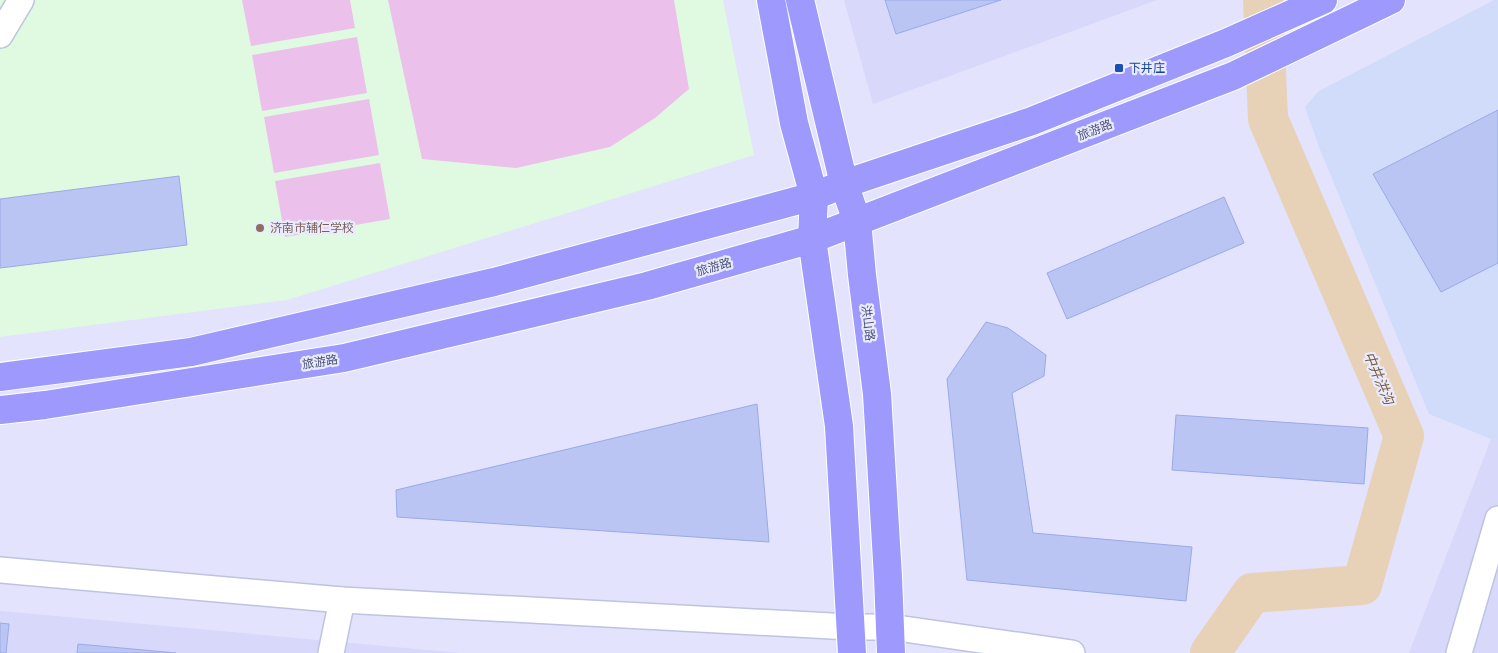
<svg xmlns="http://www.w3.org/2000/svg" width="1498" height="653" font-family="'Roboto Condensed','Noto Sans SC',sans-serif">
	<style>
		.residential { fill: #d7d8fa }
		.commercial { fill: #d0dcf9 }
		.education { fill: #e0f9e1 }
		.green { fill: #ebc1eb }
		.lines { fill: none; stroke-linecap: round; stroke-linejoin: round }
		.river { stroke: #e7d1b7; stroke-width: 40 }
		.building { fill: #bac5f3; stroke: #9aaae6 }
		.minor-casing { stroke: #bec3e1; stroke-width: 28 }
		.major-casing { stroke: #fff; stroke-width: 30 }
		.minor { stroke: #fff; stroke-width: 25 }
		.major { stroke: #9d99fd; stroke-width: 28 }
		.transit-dot { fill: #1a4fb4; stroke: #eaeaff; stroke-width: 2 }
		.education-dot { fill: #8d6e63; stroke: #eaeaff; stroke-width: 2 }
		.labels { text-anchor: middle; dominant-baseline: central; stroke-width: 4.5; stroke-linejoin: round; paint-order: stroke }
		.transit-label { font-size: 12px; fill: #164399; stroke: #eaeaff; text-anchor: start }
		.street-label { font-size: 12px; fill: #485376; stroke: #eaeaff }
		.education-label { font-size: 12px; fill: #785e54; stroke: #eaeaff; text-anchor: start }
		.water-label { font-size: 14px; font-style: italic; fill: #7c603c; stroke: #eaeaff }
	</style>
	<rect width="100%" height="100%" fill="#e3e3fd"/>
	<g class="residential">
		<polygon points="844,0 1157,0 873,104"/>
		<polygon points="1491,439 1498,440 1498,653 1409,653"/>
		<polygon points="0,611 460,653 0,653"/>
	</g>
	<polygon class="commercial" points="1494,0 1498,0 1498,440 1491,439 1429,414 1319,147 1305,107 1319,91"/>
	<polygon class="education" points="0,0 723,0 754,155 287,300 0,337"/>
	<g class="green">
		<polygon points="242,0 350,0 355,28 251,46"/>
		<polygon points="388,0 674,0 689,89 655,118 610,147 516,168 422,159"/>
		<polygon points="357,37 367,93 262,111 252,55"/>
		<polygon points="369,99 379,155 274,173 264,117"/>
		<polygon points="380,163 390,219 285,237 275,181"/>
	</g>
	<g class="lines">
		<polyline class="river" points="1210,653 1252,593 1362,585 1404,436 1268,119 1263,0"/>
	</g>
	<g class="building">
		<polygon points="885,0 1001,0 896,34"/>
		<polygon points="1498,110 1498,263 1441,292 1373,174"/>
		<polygon points="179,176 187,245 0,268 0,199"/>
		<polygon points="1224,197 1244,243 1067,319 1047,273"/>
		<polygon points="986,322 1008,328 1046,355 1044,376 1012,393 1033,533 1192,547 1186,601 967,580 947,379"/>
		<polygon points="757,404 769,542 397,517 396,490"/>
		<polygon points="1176,415 1368,428 1364,484 1172,470"/>
		<polygon points="0,623 9,624 6,653 0,653"/>
		<polygon points="78,644 176,653 77,653"/>
	</g>
	<g class="lines">
		<g class="minor-casing">
			<g id="minor">
				<polyline points="0,35 21,0"/>
				<polyline points="0,570 342,600 850,627 890,627 1072,653"/>
				<polyline points="331,653 342,600"/>
				<polyline points="1459,653 1498,519"/>
			</g>
		</g>
		<g class="major-casing">
			<g id="major">
				<polyline points="771,0 794,123 814,196 812,239 839,426 852,653"/>
				<polyline points="800,0 844,184 857,221 862,275 877,394 888,577 891,653"/>
				<polyline points="0,377 191,352 494,282 814,196 844,184 1032,121 1226,43 1323,0"/>
				<polyline points="0,410 45,405 344,358 647,286 812,239 1233,76 1391,0"/>
			</g>
		</g>
		<use href="#minor" class="minor"/>
		<use href="#major" class="major"/>
	</g>
	<rect class="transit-dot" x="1114" y="63" width="10" height="10" rx="2.5"/>
	<circle class="education-dot" cx="260" cy="228" r="5"/>
	<g class="labels">
		<g class="transit-label">
			<text x="1129" y="68">下井庄</text>
		</g>
		<g class="street-label">
			<text transform="translate(1095 130) rotate(-21)">旅游路</text>
			<text transform="translate(714 267) rotate(-16)">旅游路</text>
			<text transform="translate(868 323) rotate(83)">洪山路</text>
			<text transform="translate(320 362) rotate(-9)">旅游路</text>
		</g>
		<g class="education-label">
			<text x="270" y="228">济南市辅仁学校</text>
		</g>
		<g class="water-label">
			<text transform="translate(1379 378) rotate(67)">中井洪沟</text>
		</g>
	</g>
</svg>
